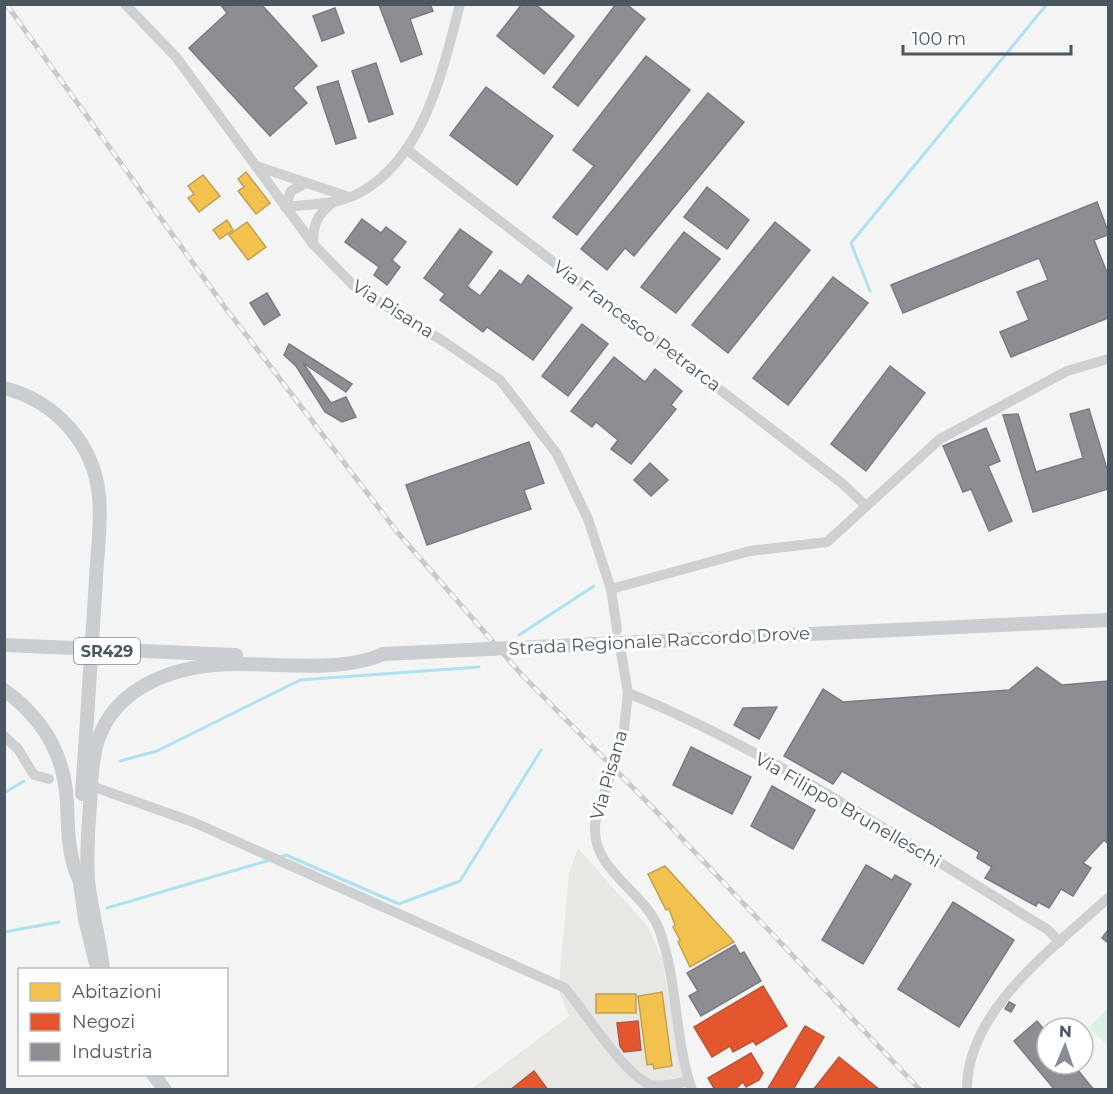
<svg xmlns="http://www.w3.org/2000/svg" width="1113" height="1094" font-family="Montserrat,sans-serif">
	<style>
		.commercial { fill: #e8e7e3 }
		.green { fill: #d9f2e3 }
		.homes { fill: #f2c14e; stroke: #c0a154; stroke-width: 1.5 }
		.shops { fill: #e4572e; stroke: #b6573d; stroke-width: 1.5 }
		.industry { fill: #8d8d92; stroke: #797c83; stroke-width: 1.5 }
		.lines { fill: none; stroke-linecap: round; stroke-linejoin: round }
		.stream { stroke: #aee2f0; stroke-width: 3 }
		.minor { stroke: #ced0d2; stroke-width: 10 }
		.major { stroke: #caced1; stroke-width: 14 }
		.rail-casing { stroke: #c9cacc; stroke-width: 5 }
		.rail { stroke: #fff; stroke-width: 3; stroke-dasharray: 9; stroke-linecap: butt }
		.minor-bridge { stroke: #ced0d2; stroke-width: 10 }
		.major-bridge { stroke: #caced1; stroke-width: 14 }
		.labels { text-anchor: middle; dominant-baseline: central; stroke-width: 6; stroke-linejoin: round; paint-order: stroke }
		.shield { fill: #fff; stroke: #808990; stroke-width: 1.5 }
		.shield-label { font-size: 16px; font-weight: bold; fill: #4a5661 }
		.street-label { font-size: 18px; fill: #4a5661; stroke: #fff }
	</style>
	<rect width="100%" height="100%" fill="#f4f4f4"/>
	<polygon class="commercial" points="578,848 648,927 662,959 685,1089 470,1090 569,1016 559,992 560,973 569,874"/>
	<polygon class="green" points="1108,1008 1108,1046 1089,1028"/>
	<g class="homes">
		<polygon points="246,172 270,203 256,214 238,191 244,187 238,179"/>
		<polygon points="203,175 220,196 199,212 188,198 194,194 188,186"/>
		<polygon points="227,220 233,230 220,239 213,230"/>
		<polygon points="247,222 266,247 248,260 229,235"/>
		<polygon points="665,866 734,942 690,967 678,942 680,940 673,927 675,925 669,909 666,910 648,874"/>
		<polygon points="662,992 672,1066 654,1069 653,1064 647,1065 638,996"/>
		<rect x="596" y="994" width="40" height="19"/>
	</g>
	<g class="shops">
		<polygon points="763,986 787,1026 756,1045 753,1041 733,1052 730,1046 712,1057 694,1027"/>
		<polygon points="638,1021 641,1050 624,1052 620,1046 617,1023"/>
		<polygon points="805,1026 824,1037 793,1090 767,1090"/>
		<polygon points="751,1053 763,1073 759,1080 746,1087 743,1082 734,1090 715,1090 708,1078"/>
		<polygon points="839,1057 880,1090 813,1090"/>
		<polygon points="534,1071 548,1090 510,1090"/>
	</g>
	<g class="industry">
		<polygon points="220,4 261,4 317,66 293,88 307,103 270,136 189,48 227,13"/>
		<polygon points="430,4 433,11 410,19 422,54 401,62 379,5"/>
		<polygon points="522,4 535,4 574,36 544,74 497,36"/>
		<polygon points="616,4 626,4 645,19 578,106 553,87"/>
		<polygon points="335,8 344,33 322,41 313,16"/>
		<polygon points="646,56 690,90 577,235 553,217 594,166 573,150"/>
		<polygon points="376,63 393,114 369,122 352,71"/>
		<polygon points="338,81 356,138 336,144 317,87"/>
		<polygon points="486,87 553,136 517,185 450,135"/>
		<polygon points="708,93 744,122 634,256 625,248 607,270 581,249"/>
		<polygon points="707,187 749,220 727,249 684,217"/>
		<polygon points="1097,202 1108,231 1108,235 1094,240 1108,275 1108,318 1011,357 1000,332 1029,320 1017,292 1048,280 1039,258 903,313 891,285"/>
		<polygon points="362,219 381,233 386,227 406,242 392,260 400,267 387,285 374,275 379,267 345,242"/>
		<polygon points="775,222 810,250 728,353 692,325"/>
		<polygon points="460,229 492,252 467,286 480,296 500,270 521,285 528,275 572,308 533,360 487,327 483,332 440,300 445,294 424,278"/>
		<polygon points="684,232 720,259 676,313 641,287"/>
		<polygon points="833,277 868,303 788,405 753,378"/>
		<polygon points="267,293 280,315 264,325 250,303"/>
		<polygon points="582,324 608,344 568,396 542,376"/>
		<polygon points="289,344 352,384 346,392 303,363 331,403 346,397 356,417 342,422 325,412 296,366 284,355"/>
		<polygon points="614,357 645,382 655,369 682,391 671,405 676,409 631,464 611,449 618,440 596,422 592,427 571,411"/>
		<polygon points="890,366 925,393 866,471 831,444"/>
		<polygon points="1089,409 1108,472 1108,489 1033,512 1003,415 1018,414 1036,472 1083,458 1070,414"/>
		<polygon points="986,428 1000,461 988,466 1012,521 989,531 971,489 963,492 943,446"/>
		<polygon points="529,442 544,483 524,490 531,509 427,545 406,485"/>
		<polygon points="650,463 668,480 651,496 634,480"/>
		<polygon points="1037,667 1062,685 1108,681 1108,844 1104,840 1083,863 1091,868 1073,896 1061,889 1049,908 1038,902 1036,906 985,878 992,867 977,858 979,852 842,771 833,784 784,756 823,689 843,702 1009,690"/>
		<polygon points="777,707 759,739 734,725 743,708"/>
		<polygon points="691,747 751,777 732,814 673,785"/>
		<polygon points="772,786 815,810 793,849 751,826"/>
		<polygon points="866,865 892,880 895,875 911,884 863,964 822,940"/>
		<polygon points="953,902 1014,940 959,1027 898,989"/>
		<polygon points="1108,930 1108,943 1102,938"/>
		<polygon points="735,945 740,954 744,952 761,981 701,1016 689,996 698,991 687,973"/>
		<polygon points="1009,1002 1015,1005 1011,1012 1005,1009"/>
		<polygon points="1037,1021 1047,1033 1047,1064 1073,1064 1094,1090 1055,1090 1014,1041"/>
	</g>
	<g class="lines">
		<g class="stream">
			<polyline points="870,291 851,243 1047,4"/>
			<polyline points="519,635 594,586"/>
			<polyline points="120,761 157,751 300,680 479,667"/>
			<polyline points="4,793 24,781"/>
			<polyline points="280,857 286,855 399,904 460,881 541,750"/>
			<polyline points="107,908 270,860"/>
			<polyline points="4,932 59,922"/>
		</g>
		<g class="minor">
			<polyline points="125,4 176,57 313,244 354,286 446,343 500,380 557,454 588,519 611,589 617,630"/>
			<polyline points="406,149 843,484 866,506"/>
			<polyline points="256,166 349,197"/>
			<path d="M285 207C309 204 339 205 361 192 425 156 443 69 460 4"/>
			<polyline points="285,207 291,191 306,183"/>
			<path d="M313 244C313 224 317 214 334 202"/>
			<polyline points="611,589 750,551 827,542 940,439 1067,371 1108,359"/>
			<polyline points="621,652 628,693 623,738"/>
			<path d="M628 693C776 753 910 846 1047 929L1060 942"/>
			<polyline points="4,736 18,749 34,775 49,779"/>
			<path d="M97 788 193 822 565 988C583 1009 627 1079 652 1085 664 1088 677 1083 689 1081"/>
			<path d="M603 797C600 806 595 817 595 827 593 871 644 891 659 929 678 980 674 1038 692 1090"/>
			<path d="M967 1090C966 1010 1055 947 1108 898"/>
		</g>
		<g class="major">
			<path d="M4 388C55 401 94 443 99 496 102 523 97 552 96 579"/>
			<polyline points="662,641 1108,620"/>
			<polyline points="4,645 236,655"/>
			<path d="M4 690C43 718 65 756 67 803 68 830 68 855 79 880"/>
			<polyline points="82,794 86,734"/>
			<polyline points="80,883 85,919 96,964"/>
			<path d="M103 970C100 939 91 910 88 879 86 855 88 831 90 806 91 786 91 763 97 743 116 682 182 664 238 664 281 664 344 672 383 654"/>
			<polyline points="153,1074 165,1090"/>
		</g>
		<g class="rail-casing">
			<polyline id="rail" points="6,4 224,306 398,533 522,675 654,809 920,1090"/>
		</g>
		<use href="#rail" class="rail"/>
		<polyline class="minor-bridge" points="603,797 623,738"/>
		<g class="major-bridge">
			<polyline points="383,654 662,641"/>
			<polyline points="86,734 96,579"/>
		</g>
	</g>
	<g class="labels">
		<rect class="shield" x="74" y="638" width="66" height="26" rx="4.5"/>
		<g class="shield-label">
			<text x="107" y="651">SR429</text>
		</g>
		<g class="street-label">
			<text transform="translate(393 309) rotate(32)">Via Pisana</text>
			<text transform="translate(637 326) rotate(37)">Via Francesco Petrarca</text>
			<text transform="translate(659 641) rotate(-3)">Strada Regionale Raccordo Drove</text>
			<text transform="translate(609 775) rotate(-74)">Via Pisana</text>
			<text transform="translate(848 810) rotate(30)">Via Filippo Brunelleschi</text>
		</g>
	</g>
	<rect width="1113" height="1094" fill="none" stroke="#4a5661" stroke-width="12"/>
	<rect x="18" y="968" width="210" height="108" fill="#ffffff" stroke="#b7bbc0" stroke-width="1.5"/>
	<rect x="30" y="983" width="30" height="18" fill="#f2c14e" stroke="#b7bbc0" stroke-width="1.5"/>
	<text x="72" y="998" font-size="18" fill="#4a5661">Abitazioni</text>
	<rect x="30" y="1013" width="30" height="18" fill="#e4572e" stroke="#b7bbc0" stroke-width="1.5"/>
	<text x="72" y="1028" font-size="18" fill="#4a5661">Negozi</text>
	<rect x="30" y="1043" width="30" height="18" fill="#8d8d92" stroke="#b7bbc0" stroke-width="1.5"/>
	<text x="72" y="1058" font-size="18" fill="#4a5661">Industria</text>
	<g transform="translate(1065 1046) rotate(2)"><circle r="28" fill="#ffffff" stroke="#b7bbc0" stroke-width="1.5"/>
	<path d="M0-4.5L10 22L0 15L-10 22Z" fill="#868d94"/>
	<text y="-9" font-size="16" font-weight="bold" text-anchor="middle" fill="#4a5661">N</text>
	</g>
	<path d="M903 45v9h168v-9" fill="none" stroke="#4a5661" stroke-width="3"/>
	<text x="912" y="45" font-size="18" fill="#4a5661" stroke="#ffffff" stroke-width="4.5" paint-order="stroke">100 m</text>
</svg>
